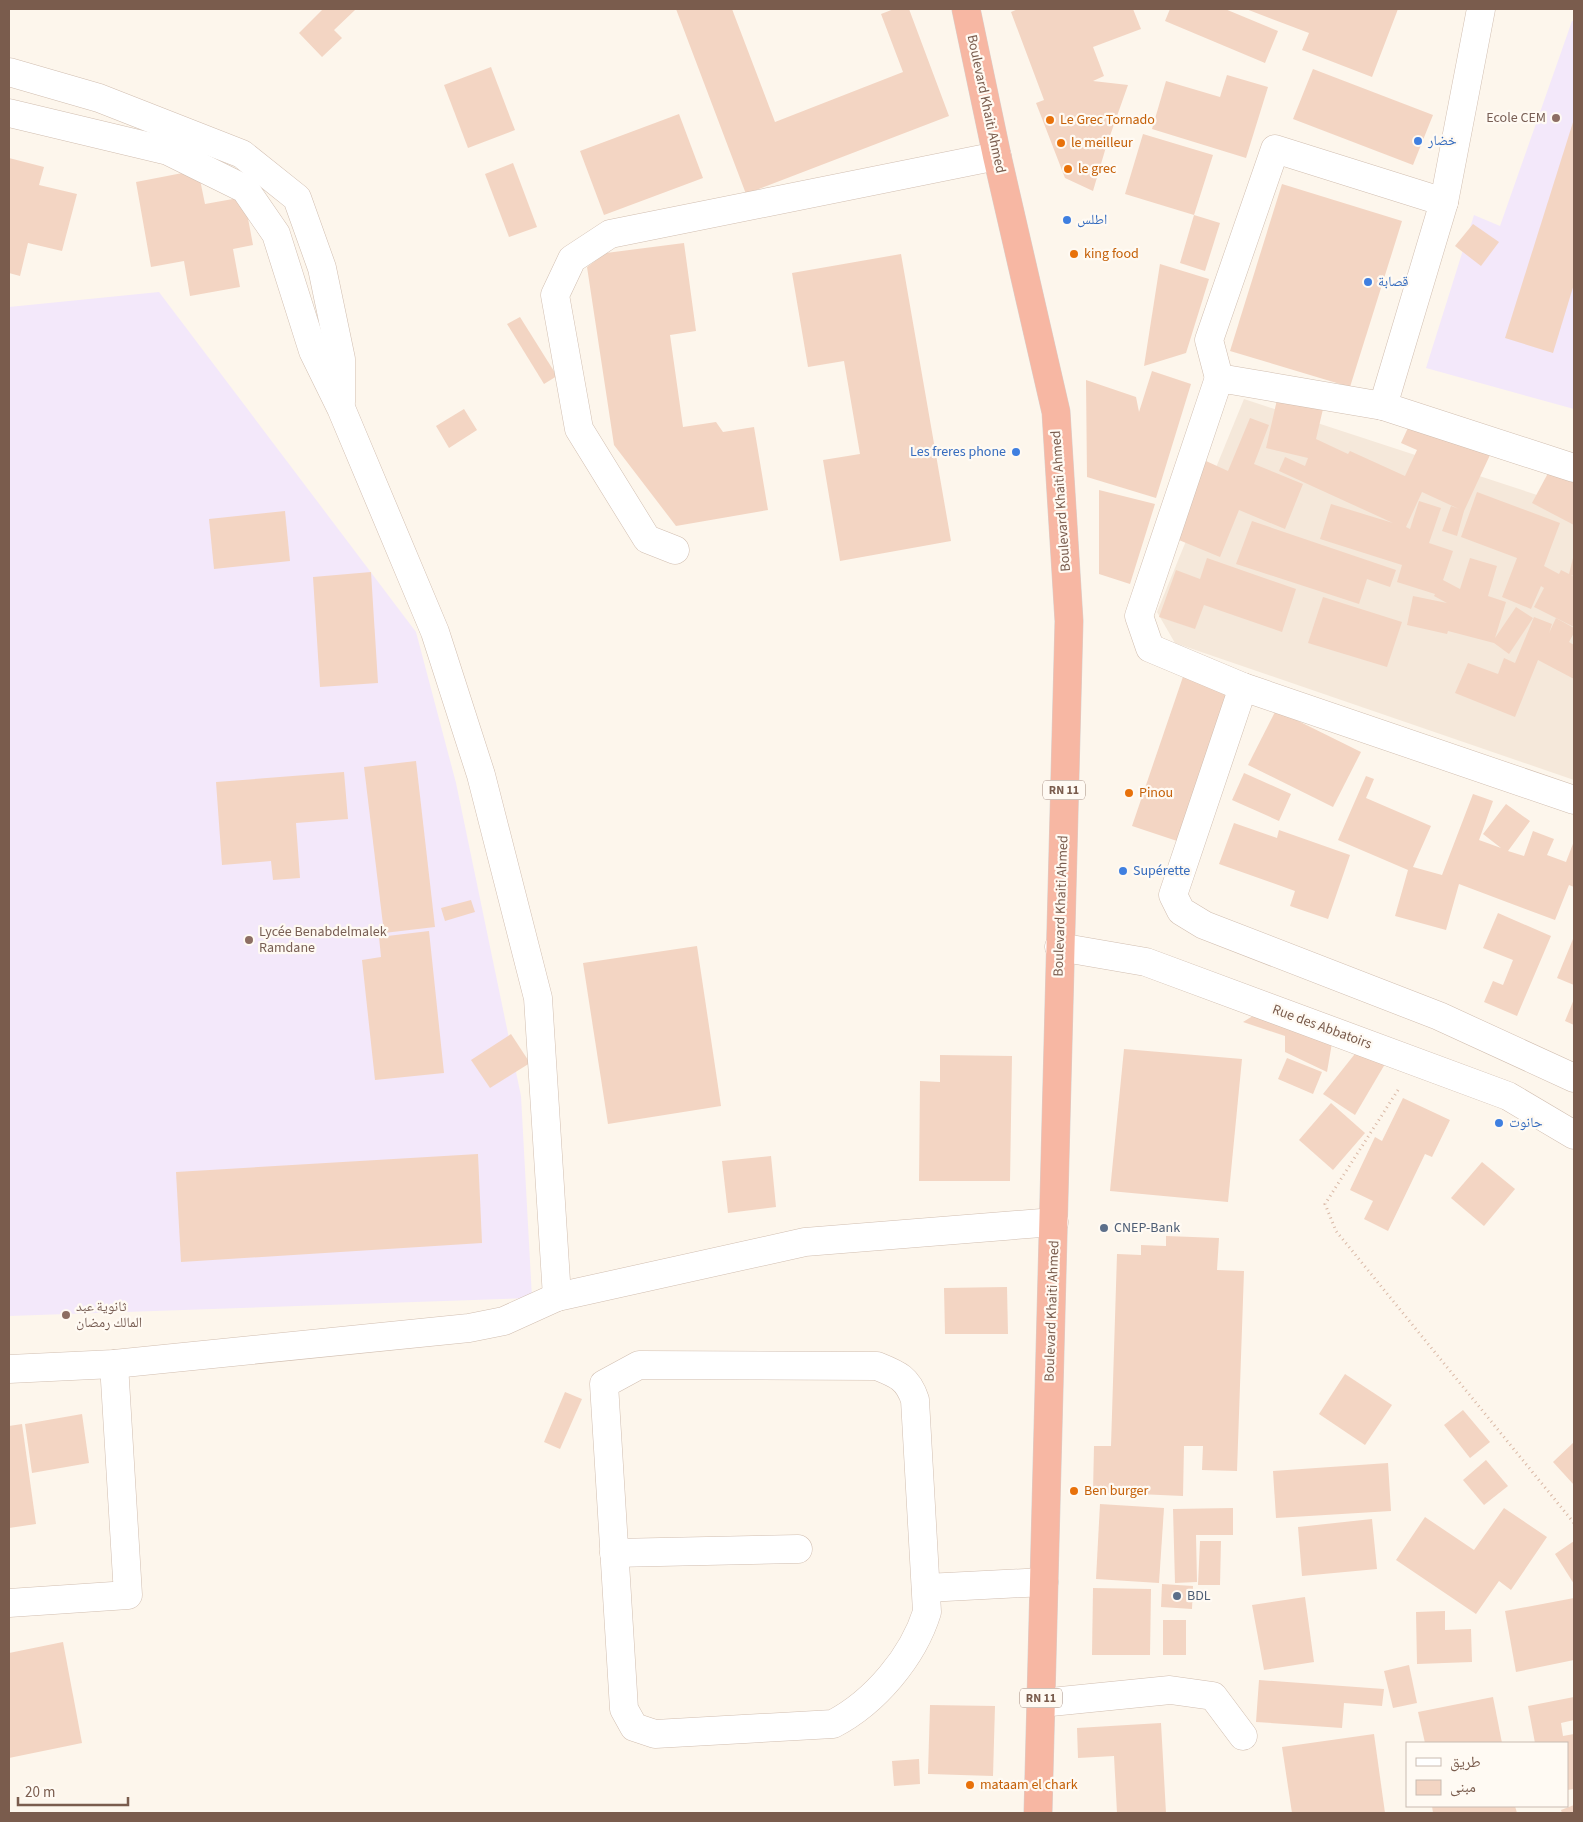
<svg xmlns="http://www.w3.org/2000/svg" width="1583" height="1822" font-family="'Source Sans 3','Noto Naskh Arabic',sans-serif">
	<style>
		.residential { fill: #f5e8da }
		.education { fill: #f3e8fa }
		.building { fill: #f3d5c3 }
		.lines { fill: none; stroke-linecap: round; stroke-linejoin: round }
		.minor-casing { stroke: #d1beb0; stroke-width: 29 }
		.highway-casing { stroke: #dad1cd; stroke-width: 29 }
		.path { stroke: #d9b8a5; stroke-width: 3; stroke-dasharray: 1 4; stroke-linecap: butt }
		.minor { stroke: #fff; stroke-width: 28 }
		.highway { stroke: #f7b7a3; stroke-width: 28 }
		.education-dot { fill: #8d6e63; stroke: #fffaf3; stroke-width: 2 }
		.food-dot { fill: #e8710a; stroke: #fffaf3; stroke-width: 2 }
		.shop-dot { fill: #3f7fe0; stroke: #fffaf3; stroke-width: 2 }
		.service-dot { fill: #5c6f8a; stroke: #fffaf3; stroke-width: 2 }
		.labels { text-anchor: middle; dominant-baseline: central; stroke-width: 4.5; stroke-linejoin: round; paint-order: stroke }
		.shield { fill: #fffaf3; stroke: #a28b7f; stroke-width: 1 }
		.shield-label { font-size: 12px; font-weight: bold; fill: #7a5c4d }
		.street-label { font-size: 14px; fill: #7a5c4d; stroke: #fffaf3 }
		.education-label { font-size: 14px; fill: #785e54; stroke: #fffaf3; text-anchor: start }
		.food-label { font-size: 14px; fill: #c56008; stroke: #fffaf3; text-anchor: start }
		.shop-label { font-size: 14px; fill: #366cbe; stroke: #fffaf3; text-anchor: start }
		.service-label { font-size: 14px; fill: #4e5e75; stroke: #fffaf3; text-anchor: start }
	</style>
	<rect width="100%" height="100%" fill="#fdf6ec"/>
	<polygon class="residential" points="1244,399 1574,507 1574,780 1175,643 1157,612"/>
	<g class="education">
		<polygon points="1572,21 1574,21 1574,409 1426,368 1474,215 1500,226"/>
		<polygon points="159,292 416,632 456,783 521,1096 532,1298 9,1316 9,307"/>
	</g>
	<g class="building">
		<polygon points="323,9 355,10 334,30 342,38 322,57 299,33"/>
		<polygon points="676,9 732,9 775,122 903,72 881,14 894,9 909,9 949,116 746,194"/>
		<polygon points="1018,9 1133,9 1141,29 1093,47 1104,76 1093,81 1128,85 1106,147 1093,191 1065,178 1036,103 1044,100 1011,12"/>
		<polygon points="1170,9 1225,9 1278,31 1265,63 1165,21"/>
		<polygon points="1246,9 1398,9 1372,77 1302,50 1309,33"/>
		<polygon points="491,67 515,130 468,148 444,85"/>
		<polygon points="1313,69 1433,115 1413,165 1293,119"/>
		<polygon points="1227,75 1268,87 1246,158 1152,129 1166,81 1220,97"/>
		<polygon points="679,114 703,178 604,215 580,151"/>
		<polygon points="1574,119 1574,284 1553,353 1505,338"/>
		<polygon points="1143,134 1213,155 1194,215 1220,223 1205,271 1180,263 1194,215 1125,194"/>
		<polygon points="9,158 44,167 39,185 77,194 62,251 28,243 20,276 9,273"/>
		<polygon points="513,163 537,227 509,237 485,174"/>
		<polygon points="198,170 205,204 244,197 253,245 233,249 240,287 190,296 184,261 151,267 136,182"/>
		<polygon points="1282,184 1402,221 1350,387 1230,351"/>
		<polygon points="1473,224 1499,242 1481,266 1455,246"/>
		<polygon points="684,243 696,331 670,335 683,427 716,422 723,432 754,427 768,510 676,526 614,445 587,267 606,253"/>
		<polygon points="901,254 951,541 840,561 823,460 860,454 844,361 808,367 792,273"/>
		<polygon points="1160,264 1209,279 1186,353 1144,366"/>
		<polygon points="520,317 557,376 544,384 507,324"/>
		<polygon points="1152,371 1191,384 1156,498 1087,477 1086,380 1136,397 1139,412"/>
		<polygon points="1281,382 1327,392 1316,439 1348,454 1350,451 1405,476 1417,450 1401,443 1412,419 1490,455 1464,511 1457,536 1442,531 1451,506 1459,509 1422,492 1406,527 1410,529 1419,501 1441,508 1429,543 1453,551 1443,580 1460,589 1470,558 1497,566 1488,596 1506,602 1495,638 1516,607 1533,618 1509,654 1494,643 1448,631 1447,634 1407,625 1413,596 1447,603 1434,596 1435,594 1397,582 1402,565 1320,539 1331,504 1393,523 1279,471 1285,457 1305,466 1308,458 1266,448"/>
		<polygon points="464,409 477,430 449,448 436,426"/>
		<polygon points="1250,418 1269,425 1254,464 1303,484 1285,529 1239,510 1220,557 1174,538 1206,461 1228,471"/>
		<polygon points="1554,462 1574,473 1574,525 1532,503"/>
		<polygon points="1099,490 1155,504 1130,584 1099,574"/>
		<polygon points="1477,492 1560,523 1544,566 1559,574 1561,570 1569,574 1574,554 1574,576 1571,575 1574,577 1574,627 1534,607 1544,588 1541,586 1531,609 1502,597 1517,558 1461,537"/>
		<polygon points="285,511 290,561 214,569 209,519"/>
		<polygon points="1252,521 1396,570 1390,587 1367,579 1359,604 1236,564"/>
		<polygon points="1207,558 1296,589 1282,632 1204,605 1195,629 1159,617 1176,570 1200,579"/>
		<polygon points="371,572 378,683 320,687 313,577"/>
		<polygon points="1323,597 1402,622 1387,667 1308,643"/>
		<polygon points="1534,617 1552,624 1549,633 1556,618 1574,628 1574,633 1569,642 1574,645 1574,679 1538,660 1515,717 1455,693 1468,663 1498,674 1504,658 1515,663"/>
		<polygon points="1186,668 1239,686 1186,844 1132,826"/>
		<polygon points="1276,710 1361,752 1333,807 1248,765"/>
		<polygon points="416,761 435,927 384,933 364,767"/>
		<polygon points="344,772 348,819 296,823 300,878 273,880 271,861 222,865 216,782"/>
		<polygon points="1244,773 1291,794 1279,821 1232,800"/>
		<polygon points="1366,776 1374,779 1366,798 1431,826 1413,867 1442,875 1473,794 1493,801 1479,840 1501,848 1483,834 1506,804 1530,821 1508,851 1524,856 1533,831 1554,839 1547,855 1566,862 1574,841 1574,887 1569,885 1555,920 1459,884 1446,930 1395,916 1408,870 1338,840"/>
		<polygon points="1234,823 1277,838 1279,830 1350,855 1328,919 1290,906 1295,891 1219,864"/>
		<polygon points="471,900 475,912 445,921 441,908"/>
		<polygon points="1498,913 1551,936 1517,1016 1484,1002 1493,981 1503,985 1513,960 1483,948"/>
		<polygon points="429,931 444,1073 375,1080 362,960 381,957 379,937"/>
		<polygon points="1573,939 1574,939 1574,985 1557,978"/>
		<polygon points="697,946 721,1106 608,1124 583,963"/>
		<polygon points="1574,999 1574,1025 1565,1021"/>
		<polygon points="1256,1014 1332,1043 1327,1072 1285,1052 1285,1036 1243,1022"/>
		<polygon points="511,1034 530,1063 490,1088 471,1060"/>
		<polygon points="1124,1049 1242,1059 1228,1202 1110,1191"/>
		<polygon points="1358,1050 1385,1064 1355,1115 1323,1094"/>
		<polygon points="940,1055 1012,1056 1010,1181 919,1181 920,1081 940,1082"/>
		<polygon points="1287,1058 1322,1072 1313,1094 1278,1079"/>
		<polygon points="1403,1098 1450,1120 1432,1157 1425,1154 1388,1231 1364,1219 1373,1201 1350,1190 1375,1137 1382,1141"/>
		<polygon points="1331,1103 1365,1133 1333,1170 1299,1140"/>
		<polygon points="478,1154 482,1243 181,1262 176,1172"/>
		<polygon points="771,1156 776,1207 728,1213 722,1161"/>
		<polygon points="1482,1162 1515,1189 1484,1226 1451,1198"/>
		<polygon points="1166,1236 1219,1238 1217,1270 1244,1271 1237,1471 1202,1470 1203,1446 1184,1446 1183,1496 1093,1492 1094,1446 1111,1446 1117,1254 1141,1255 1141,1245 1166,1246"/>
		<polygon points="1007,1287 1008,1334 945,1334 944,1288"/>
		<polygon points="1345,1374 1392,1405 1365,1445 1319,1414"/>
		<polygon points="565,1392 582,1399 560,1449 544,1442"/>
		<polygon points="1463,1410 1490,1442 1470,1458 1444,1425"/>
		<polygon points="82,1414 89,1463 32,1473 25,1424"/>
		<polygon points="22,1424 36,1524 9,1528 9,1426"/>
		<polygon points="1574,1442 1574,1485 1553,1462"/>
		<polygon points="1486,1460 1508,1486 1484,1505 1463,1480"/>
		<polygon points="1388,1463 1391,1511 1276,1518 1273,1471"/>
		<polygon points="1100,1504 1164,1508 1159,1583 1096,1579"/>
		<polygon points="1233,1508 1233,1535 1196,1535 1197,1582 1175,1583 1173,1509"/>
		<polygon points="1504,1508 1547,1537 1511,1590 1499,1581 1476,1614 1396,1560 1425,1517 1474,1550"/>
		<polygon points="1372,1519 1377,1569 1302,1576 1298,1527"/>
		<polygon points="1200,1541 1221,1541 1220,1585 1198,1585"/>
		<polygon points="1574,1541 1574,1584 1555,1554"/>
		<polygon points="1162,1584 1193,1586 1192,1609 1161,1607"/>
		<polygon points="1093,1588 1151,1589 1150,1655 1092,1655"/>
		<polygon points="1305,1597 1314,1662 1264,1670 1252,1605"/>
		<polygon points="1574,1598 1574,1660 1516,1672 1505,1611"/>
		<polygon points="1445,1611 1445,1630 1471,1629 1472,1662 1417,1664 1416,1612"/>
		<rect x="1163" y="1620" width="23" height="35"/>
		<polygon points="63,1642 82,1743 9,1758 9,1653"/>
		<polygon points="1409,1665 1417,1703 1393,1708 1384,1671"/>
		<polygon points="1259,1680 1384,1689 1382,1706 1344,1703 1342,1728 1256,1722"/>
		<polygon points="1493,1697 1502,1743 1425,1743 1418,1712"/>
		<polygon points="1574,1697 1574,1720 1561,1723 1563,1736 1574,1734 1574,1789 1567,1790 1567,1743 1535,1743 1528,1706"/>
		<polygon points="930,1705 995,1706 993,1776 928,1774"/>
		<polygon points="1161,1723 1166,1813 1117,1813 1114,1756 1078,1758 1077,1728"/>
		<polygon points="1374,1734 1385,1813 1292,1813 1282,1747"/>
		<polygon points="919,1759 920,1784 894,1786 892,1761"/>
		<polygon points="1574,1805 1574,1813 1562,1813 1561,1810"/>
		<polygon points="1432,1806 1515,1806 1517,1813 1433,1813"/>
	</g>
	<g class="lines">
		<g class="minor-casing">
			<g id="minor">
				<polyline points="9,72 99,98 242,154 297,198 322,268 341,359 341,402"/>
				<polyline points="9,113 168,151 245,189 276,234 313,351 341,408 435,632 481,775 538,998 557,1297 805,1242 1054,1222"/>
				<polyline points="1219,378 1209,340 1275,149 1444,202"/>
				<polyline points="1383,406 1444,202 1481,9"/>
				<polyline points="1574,468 1383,406 1219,378 1139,616 1150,648 1243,687 1574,800"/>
				<polyline points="675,550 647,539 579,429 555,295 572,259 610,234 997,156"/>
				<polyline points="1243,687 1173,895 1181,911 1204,925 1439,1016 1574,1078"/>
				<polyline points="1059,947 1146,962 1508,1096 1574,1135"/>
				<path d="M639 1365 877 1366C897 1374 908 1378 915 1400L927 1612C913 1657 875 1702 833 1724L655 1734 634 1727 624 1709 604 1384Z"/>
				<polyline points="9,1369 114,1364 469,1328 504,1321 557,1297"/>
				<polyline points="614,1553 798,1549"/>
				<polyline points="926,1588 1044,1582"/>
				<polyline points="9,1603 128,1595 114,1364"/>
				<polyline points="1041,1703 1170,1690 1213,1696 1243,1736"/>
			</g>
		</g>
		<g class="highway-casing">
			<polyline id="highway" points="966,9 997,156 1056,412 1069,621 1038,1813"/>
		</g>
		<polyline class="path" points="1398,1090 1325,1204 1336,1231 1574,1523"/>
		<use href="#minor" class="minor"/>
		<use href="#highway" class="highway"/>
	</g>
	<g class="education-dot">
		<circle cx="1556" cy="118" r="5"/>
		<circle cx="249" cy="940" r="5"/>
		<circle cx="66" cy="1315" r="5"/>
	</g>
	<g class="food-dot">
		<circle cx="1050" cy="120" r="5"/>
		<circle cx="1061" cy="143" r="5"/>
		<circle cx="1068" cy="169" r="5"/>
		<circle cx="1074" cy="254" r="5"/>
		<circle cx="1129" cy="793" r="5"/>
		<circle cx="1074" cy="1491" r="5"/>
		<circle cx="970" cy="1785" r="5"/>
	</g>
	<g class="shop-dot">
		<circle cx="1418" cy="141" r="5"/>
		<circle cx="1067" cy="220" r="5"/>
		<circle cx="1368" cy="282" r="5"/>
		<circle cx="1016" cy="452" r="5"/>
		<circle cx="1123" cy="871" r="5"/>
		<circle cx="1499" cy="1123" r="5"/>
	</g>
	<g class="service-dot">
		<circle cx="1104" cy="1228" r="5"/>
		<circle cx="1177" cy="1596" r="5"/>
	</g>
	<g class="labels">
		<g class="shield">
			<rect x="1043" y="780.5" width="42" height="19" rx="4"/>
			<rect x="1020" y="1688.5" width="42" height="19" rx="4"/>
		</g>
		<g class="shield-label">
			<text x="1064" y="790">RN 11</text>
			<text x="1041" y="1698">RN 11</text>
		</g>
		<g class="street-label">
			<text transform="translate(986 104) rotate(78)">Boulevard Khaiti Ahmed</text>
			<text transform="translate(1061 501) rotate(-94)">Boulevard Khaiti Ahmed</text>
			<text transform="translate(1061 906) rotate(-88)">Boulevard Khaiti Ahmed</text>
			<text transform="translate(1322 1027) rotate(20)">Rue des Abbatoirs</text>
			<text transform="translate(1052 1311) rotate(-88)">Boulevard Khaiti Ahmed</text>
		</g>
		<g class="education-label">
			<text x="1546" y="118" text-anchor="end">Ecole CEM</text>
			<text x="259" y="932">Lycée Benabdelmalek<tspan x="259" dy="16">Ramdane</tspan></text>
			<text x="76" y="1307">ثانوية عبد<tspan x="76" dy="16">المالك رمضان</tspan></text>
		</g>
		<g class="food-label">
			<text x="1060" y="120">Le Grec Tornado</text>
			<text x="1071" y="143">le meilleur</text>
			<text x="1078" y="169">le grec</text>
			<text x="1084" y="254">king food</text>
			<text x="1139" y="793">Pinou</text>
			<text x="1084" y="1491">Ben burger</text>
			<text x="980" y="1785">mataam el chark</text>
		</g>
		<g class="shop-label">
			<text x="1428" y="141">خضار</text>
			<text x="1077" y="220">اطلس</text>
			<text x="1378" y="282">قصابة</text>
			<text x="1006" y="452" text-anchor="end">Les freres phone</text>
			<text x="1133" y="871">Supérette</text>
			<text x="1509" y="1123">حانوت</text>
		</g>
		<g class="service-label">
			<text x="1114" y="1228">CNEP-Bank</text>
			<text x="1187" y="1596">BDL</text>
		</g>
	</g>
	<rect width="1583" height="1822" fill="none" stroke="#7a5c4d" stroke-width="20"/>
	<rect x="1406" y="1742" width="162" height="65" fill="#fffaf3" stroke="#cabbb1"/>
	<rect x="1416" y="1758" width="25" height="8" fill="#ffffff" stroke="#cabbb1"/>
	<text x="1450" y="1767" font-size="15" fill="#7a5c4d">طريق</text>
	<rect x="1416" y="1780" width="25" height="15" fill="#f3d5c3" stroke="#cabbb1"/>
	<text x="1450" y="1792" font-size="15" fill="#7a5c4d">مبنى</text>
	<path d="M18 1797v8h110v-8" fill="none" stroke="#7a5c4d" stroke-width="2.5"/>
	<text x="25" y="1797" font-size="15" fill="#7a5c4d" stroke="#fffaf3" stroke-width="4" paint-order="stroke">20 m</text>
</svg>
